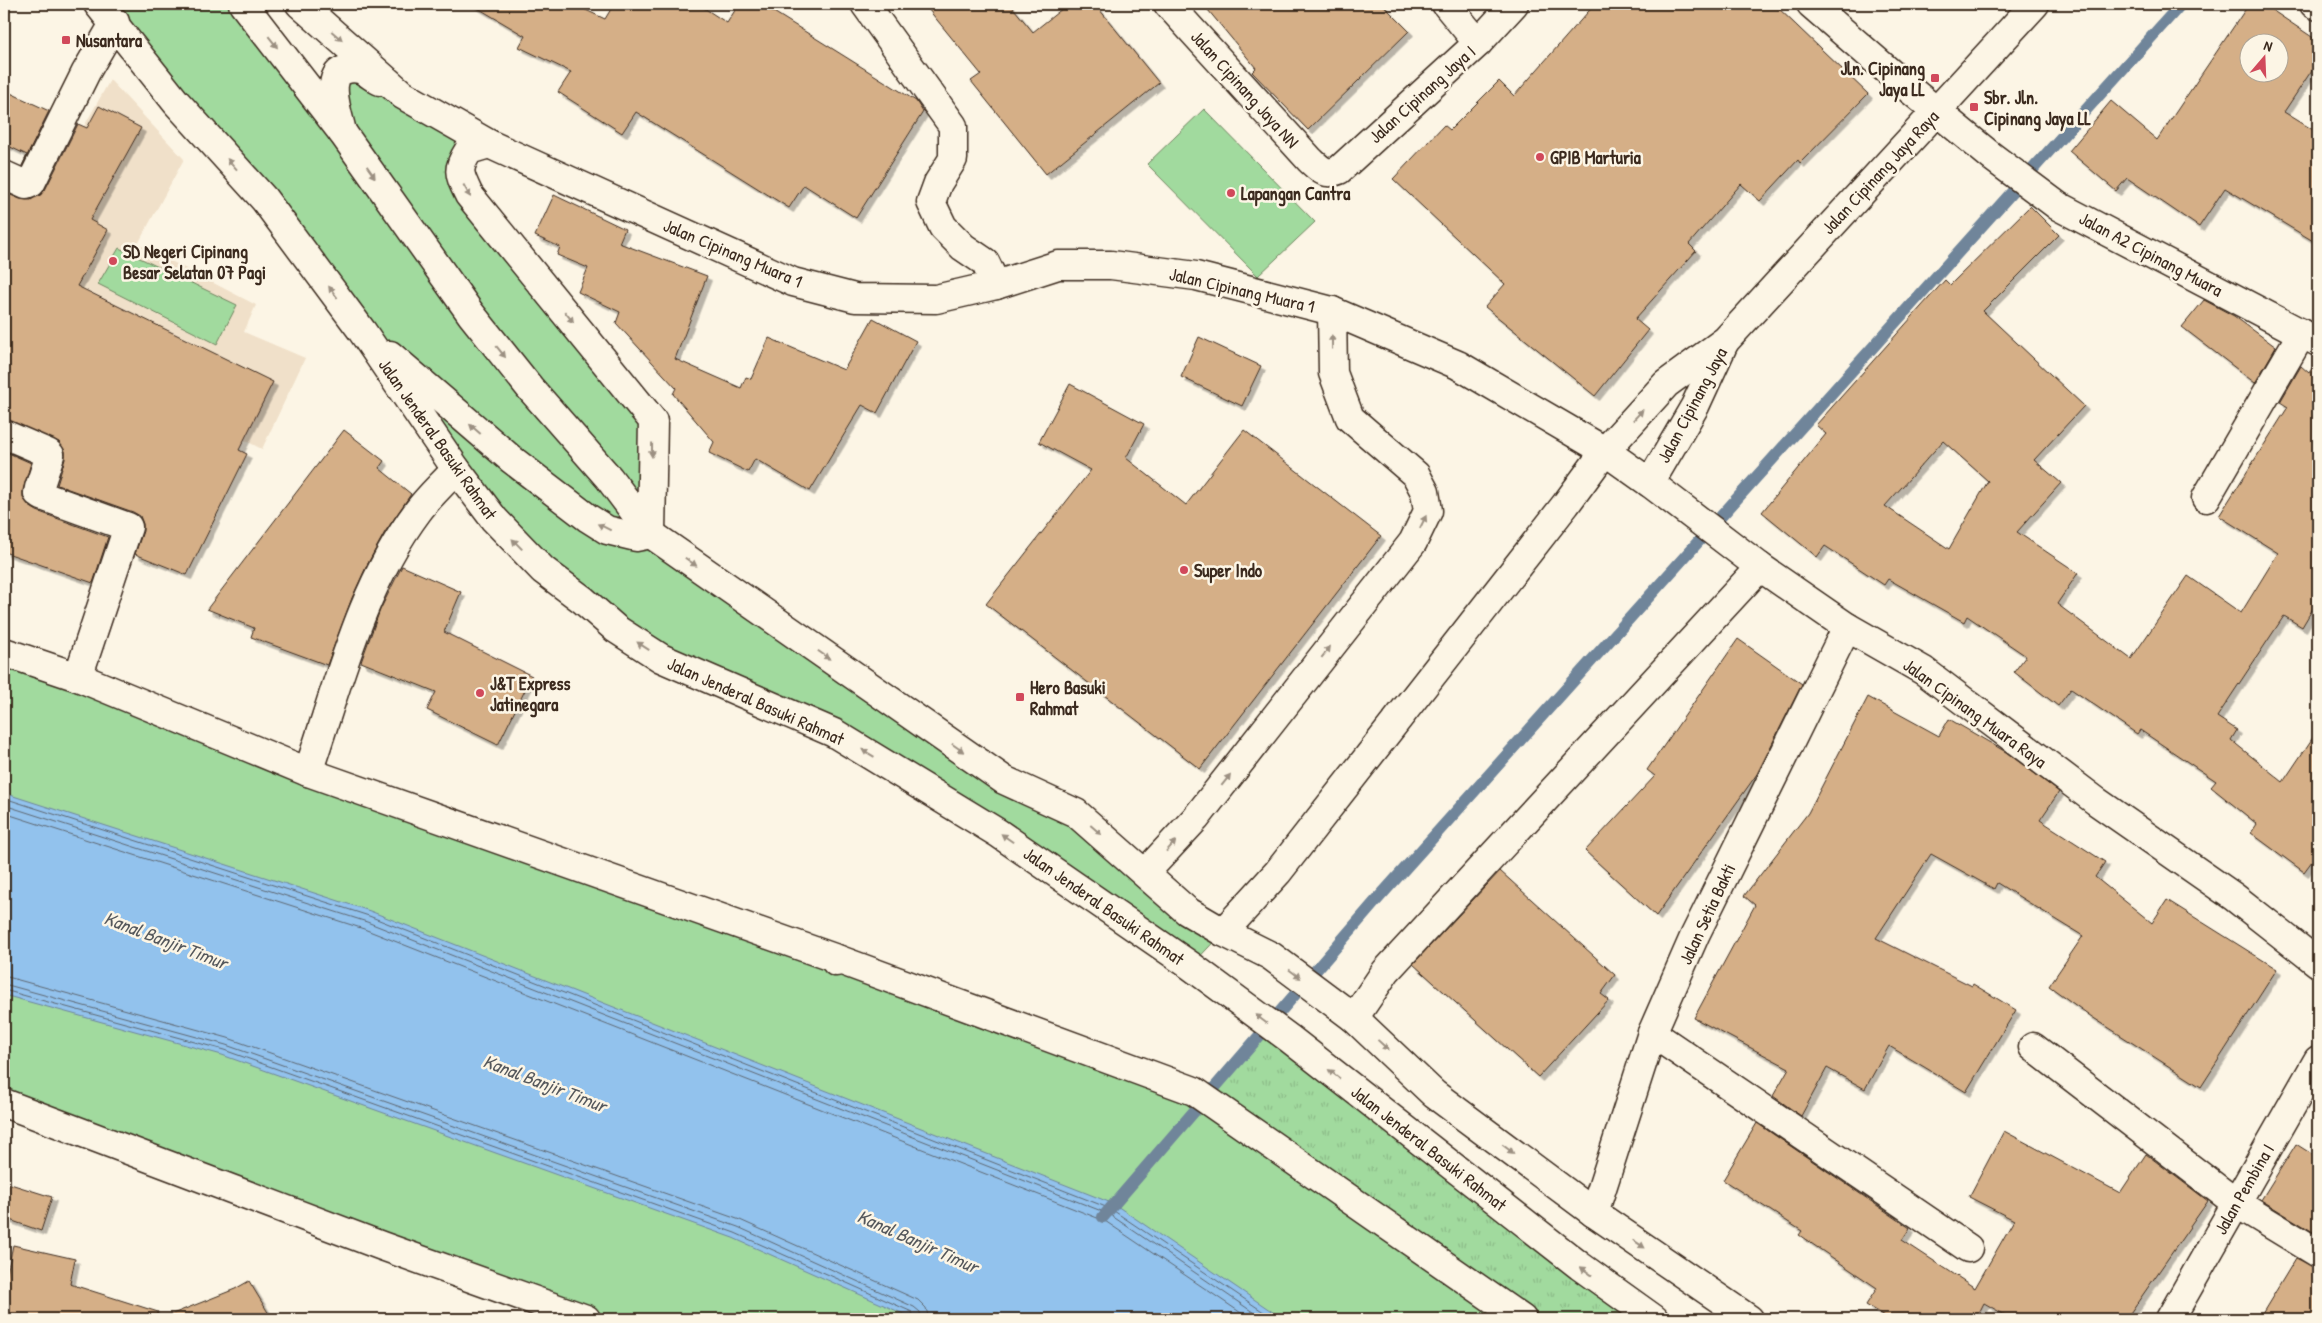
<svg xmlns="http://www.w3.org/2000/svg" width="2322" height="1323" font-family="'Patrick Hand',sans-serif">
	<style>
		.built { fill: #f0e0c9 }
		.green { fill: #a1da9e; stroke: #6e825e }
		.park { fill: url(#park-tufts); stroke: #6e825e }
		.water { fill: #92c2ed; stroke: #6f859a }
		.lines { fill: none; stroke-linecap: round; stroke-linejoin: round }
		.shore { stroke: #5e6771; stroke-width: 1 }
		.stream { stroke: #6f859a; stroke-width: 12 }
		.building { fill: #d5af87; stroke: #3b2a1e; fill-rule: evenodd; filter: url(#shadow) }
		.minor-casing { stroke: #3b2a1e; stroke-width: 31 }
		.major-casing { stroke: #3b2a1e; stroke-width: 31 }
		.minor { stroke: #fcf5e5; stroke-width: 28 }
		.major { stroke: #fcf5e5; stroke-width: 28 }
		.oneway { fill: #9c9082 }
		.poi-dot { fill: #d1495b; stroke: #fcf5e5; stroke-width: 2 }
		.labels { text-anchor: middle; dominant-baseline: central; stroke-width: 5; stroke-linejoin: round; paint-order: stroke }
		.poi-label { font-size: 18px; font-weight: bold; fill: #3b2a1e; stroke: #fcf5e5; text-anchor: start }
		.street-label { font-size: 18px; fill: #3b2a1e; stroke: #fcf5e5 }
		.water-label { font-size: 19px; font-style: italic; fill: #55585c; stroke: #fcf5e5 }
	</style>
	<defs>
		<pattern id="park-tufts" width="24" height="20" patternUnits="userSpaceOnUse" patternTransform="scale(1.25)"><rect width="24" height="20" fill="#a1da9e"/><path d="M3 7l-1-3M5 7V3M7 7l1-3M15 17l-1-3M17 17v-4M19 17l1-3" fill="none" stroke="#8cbb88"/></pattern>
		<filter id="shadow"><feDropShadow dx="4.5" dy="4.5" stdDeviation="0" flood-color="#0004"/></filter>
	</defs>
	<rect width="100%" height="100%" fill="#fcf5e5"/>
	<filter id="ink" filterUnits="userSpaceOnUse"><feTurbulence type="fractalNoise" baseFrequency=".02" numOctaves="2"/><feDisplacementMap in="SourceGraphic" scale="10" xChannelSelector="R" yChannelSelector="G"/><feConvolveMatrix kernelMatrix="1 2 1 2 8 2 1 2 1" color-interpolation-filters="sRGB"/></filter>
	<g filter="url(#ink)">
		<polygon class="built" points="110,80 184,159 138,244 256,305 244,332 305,358 262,449 47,341 45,196"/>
		<g class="green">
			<polygon points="97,4 243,4 341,131 341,71 489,144 462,162 653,421 651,534 1076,813 1223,932 1191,966 998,833 661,658 543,570"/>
			<polygon points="1204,109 1315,222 1258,276 1147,164"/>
			<polygon points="119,248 237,305 217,344 98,284"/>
			<polygon points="4,652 1194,1091 1522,1319 609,1319 4,1103"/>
		</g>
		<polygon class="park" points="1269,1025 1654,1319 1527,1319 1208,1095"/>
		<polygon class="water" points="4,793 370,911 1114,1204 1283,1319 915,1319 733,1238 222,1055 4,995"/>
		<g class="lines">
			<g class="shore">
				<polyline points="4,798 369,916 1111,1209 1274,1319"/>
				<polyline points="4,805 367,922 1109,1214 1263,1319"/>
				<polyline points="4,813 364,929 1105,1221 1250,1319"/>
				<polyline points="4,976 228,1038 740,1220 918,1300 926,1308 929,1319"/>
				<polyline points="4,984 226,1045 738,1227 914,1307 920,1312 921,1319"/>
				<polyline points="4,990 224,1050 735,1233 912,1312 915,1319"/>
			</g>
			<polyline class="stream" points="1103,1217 1374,903 2181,4"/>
		</g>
		<g class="building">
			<polygon points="471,4 573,4 605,19 614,4 698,4 727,23 739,4 761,4 916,101 923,112 856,218 804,185 789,208 636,112 622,133 558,92 571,72 519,47 525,36"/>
			<polygon points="924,4 1010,4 1033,32 1068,4 1095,4 1159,83 1046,174 971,81 981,74"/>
			<polygon points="1203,4 1382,4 1409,31 1308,130 1252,72 1256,68"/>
			<polygon points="1595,4 1774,4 1868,94 1800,163 1798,160 1760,201 1741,184 1689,244 1696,251 1635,319 1648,330 1595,396 1485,307 1505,284 1393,179 1444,125 1450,130 1499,81 1514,96"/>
			<path d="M2249 4H2263L2318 41V61L2284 112 2318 133V244L2225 188 2199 227 2127 178 2116 191 2069 151 2111 101 2157 140ZM2250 42H2280V72H2250Z"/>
			<polygon points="4,90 49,111 22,166 27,155 4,144"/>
			<polygon points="99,106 141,128 90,220 108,230 77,286 273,382 239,450 247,454 187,575 135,554 143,531 143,524 140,516 133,512 57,485 65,459 65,451 59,442 4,419 4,198 6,193 20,199 31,200 45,190 78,124 87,128"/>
			<polygon points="554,195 625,229 619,243 707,276 675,359 741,388 746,377 751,379 769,338 844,370 873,318 916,341 877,413 862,405 810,491 755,459 748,472 709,453 714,442 673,394 676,388 616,323 620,312 578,292 588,268 557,255 560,247 535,236"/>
			<path d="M2030 206 2059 235 1983 311 2084 406 2034 460 2061 483 2017 532 2078 573 2057 604 2131 659 2188 576 2241 613 2278 553 2219 516 2288 407 2280 402 2301 366 2309 373 2318 359V600L2302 627 2284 616 2217 717 2237 730 2231 740 2283 782 2318 730V853L2304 872 2251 833 2257 824 2211 787 2216 781 2140 730 2137 734 2071 689 2058 706 2014 672 2026 656 1967 616 1964 622 1888 579 1884 585 1825 546 1817 557 1762 512 1826 434 1816 425 1945 280 1950 285ZM1943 441 1988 481 1949 549 1885 506Z"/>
			<polygon points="2204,300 2234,316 2276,347 2255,383 2182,327"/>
			<polygon points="1199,337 1261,366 1242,406 1181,377"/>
			<polygon points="1070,384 1144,424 1126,458 1186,505 1244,430 1381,536 1200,769 986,604 1091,470 1039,442"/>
			<polygon points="344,430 384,461 379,468 411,494 385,532 367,565 352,598 327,665 251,637 254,628 207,609"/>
			<polygon points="4,451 31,463 23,490 23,498 29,506 37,511 108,537 93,583 4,552"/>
			<polygon points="402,566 461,592 444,632 532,676 498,745 427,710 436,692 361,662 380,610"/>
			<polygon points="1738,639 1802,684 1757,774 1656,916 1585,851 1655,776 1647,770"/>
			<polygon points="1868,697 1939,736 1949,719 2006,752 2059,792 2040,820 2105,862 2095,877 2152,923 2167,900 2277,969 2201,1087 2092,1017 2049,986 2083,936 1997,883 1994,889 1931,854 1876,938 1972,986 1973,984 2016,1010 1966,1092 1889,1046 1865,1089 1827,1068 1801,1116 1773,1096 1789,1068 1694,1018 1755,905 1744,896 1808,813"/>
			<polygon points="1500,871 1615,975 1601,994 1609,1000 1538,1077 1413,964"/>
			<polygon points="1757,1123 1910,1228 1902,1240 1975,1288 2014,1220 1969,1197 2004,1131 2120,1193 2146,1154 2208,1201 2126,1319 2012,1319 1984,1303 1976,1319 1889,1319 1866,1305 1877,1288 1799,1235 1802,1231 1723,1180"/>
			<polygon points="2296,1144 2318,1158 2318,1235 2261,1200"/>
			<polygon points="4,1182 52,1197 41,1231 4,1218"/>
			<polygon points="13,1245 75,1259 70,1284 158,1312 157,1319 4,1319 4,1288"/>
			<polygon points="2296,1258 2318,1269 2318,1319 2259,1319"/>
			<polygon points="249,1281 272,1319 165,1319 165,1317 235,1289"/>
		</g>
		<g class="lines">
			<g class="minor-casing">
				<g id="minor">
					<polyline points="300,4 403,95 489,144 793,282 855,298 936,299 996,285 1058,265 1111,265 1196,276 1332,311 1458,365 1605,451 1650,483 1760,567 1847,627 1924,671 2096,801 2234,897 2318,963"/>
					<polyline points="865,4 953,126 953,159 938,183 931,202 943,227 963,247 985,262 996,285"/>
					<path d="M1168 4 1310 160C1320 169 1325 176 1339 170L1478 43 1514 4"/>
					<polyline points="1446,4 1478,43"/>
					<polyline points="1811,4 1902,83 1991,156 2058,206 2318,342"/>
					<polyline points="2314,4 2318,6"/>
					<path d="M342 132C339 117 324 77 344 70 349 68 355 68 360 69 367 72 374 78 380 81"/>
					<polyline points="4,175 26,185 31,183 86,72 115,22"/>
					<polyline points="4,434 48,453 50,455 39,488 38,493 42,496 128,527 78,677"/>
					<polyline points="1650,483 1695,406 1724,343"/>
					<polyline points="2206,498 2302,333"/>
					<polyline points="4,652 78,677 308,772 837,959"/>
					<path d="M308 772C338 685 361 587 418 511 429 496 444 483 456 469"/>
					<polyline points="1145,873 1196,818 1413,542 1428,511 1425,492 1416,475 1350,418 1333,373 1332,311"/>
					<polyline points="1223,932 1278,872 1566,504 1605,451 1666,384 1726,340 2035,4"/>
					<polyline points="836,962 837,959 1194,1091 1522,1319"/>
					<polyline points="1354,1018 1386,971 1760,567"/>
					<polyline points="1652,1033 1968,1248"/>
					<polyline points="2033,1047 2236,1203 2318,1253"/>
					<polyline points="4,1103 382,1246 586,1319"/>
					<polyline points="1594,1213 1652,1033 1695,935 1847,627"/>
					<polyline points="2170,1319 2318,1060"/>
				</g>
			</g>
			<g class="major-casing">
				<g id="major">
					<polyline points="98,4 176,102 264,199 362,331 456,469 494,519 543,570 583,600 616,629 661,658 834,733 998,833 1191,966 1290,1039 1580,1266 1654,1319"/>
					<polyline points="243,4 342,132 471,314 530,388 609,478 651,534 1004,780 1076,813 1187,911 1223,932 1271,956 1354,1018 1434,1094 1594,1213 1749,1319"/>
					<path d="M489 144 469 150C456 170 459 174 469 195L653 421 651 534"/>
					<polyline points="390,355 511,459 588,518 607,530 636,537 651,534"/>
				</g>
			</g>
			<use href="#minor" class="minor"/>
			<use href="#major" class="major"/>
		</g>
		<defs><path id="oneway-solid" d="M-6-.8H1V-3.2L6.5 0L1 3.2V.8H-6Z" transform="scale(1.25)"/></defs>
		<g class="oneway">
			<use href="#oneway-solid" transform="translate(337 36) rotate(41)"/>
			<use href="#oneway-solid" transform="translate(273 42) rotate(52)"/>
			<use href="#oneway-solid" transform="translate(232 164) rotate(-132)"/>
			<use href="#oneway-solid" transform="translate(371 172) rotate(55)"/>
			<use href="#oneway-solid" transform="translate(467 191) rotate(61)"/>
			<use href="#oneway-solid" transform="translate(333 292) rotate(-127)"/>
			<use href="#oneway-solid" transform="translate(569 317) rotate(51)"/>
			<use href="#oneway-solid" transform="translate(1332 342) rotate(-91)"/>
			<use href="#oneway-solid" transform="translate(501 352) rotate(51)"/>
			<use href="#oneway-solid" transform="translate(1638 415) rotate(-47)"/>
			<use href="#oneway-solid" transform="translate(475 429) rotate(-139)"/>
			<use href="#oneway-solid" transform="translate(652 450) rotate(91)"/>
			<use href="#oneway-solid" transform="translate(1423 522) rotate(-64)"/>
			<use href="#oneway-solid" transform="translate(604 527) rotate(-154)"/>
			<use href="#oneway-solid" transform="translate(517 544) rotate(-134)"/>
			<use href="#oneway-solid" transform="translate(691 562) rotate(35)"/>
			<use href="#oneway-solid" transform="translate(643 646) rotate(-147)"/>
			<use href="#oneway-solid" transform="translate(1326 652) rotate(-52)"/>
			<use href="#oneway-solid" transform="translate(824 655) rotate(35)"/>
			<use href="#oneway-solid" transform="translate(958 748) rotate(35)"/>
			<use href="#oneway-solid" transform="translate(868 753) rotate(-149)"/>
			<use href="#oneway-solid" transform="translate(1226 780) rotate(-52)"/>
			<use href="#oneway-solid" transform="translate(1096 830) rotate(41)"/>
			<use href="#oneway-solid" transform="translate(1007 838) rotate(-145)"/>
			<use href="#oneway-solid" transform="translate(1171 846) rotate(-48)"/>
			<use href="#oneway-solid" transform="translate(1295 974) rotate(37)"/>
			<use href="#oneway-solid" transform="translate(1261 1019) rotate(-143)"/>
			<use href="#oneway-solid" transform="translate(1383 1045) rotate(43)"/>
			<use href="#oneway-solid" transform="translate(1334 1074) rotate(-142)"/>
			<use href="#oneway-solid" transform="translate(1508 1149) rotate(37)"/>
			<use href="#oneway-solid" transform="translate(1639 1244) rotate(34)"/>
			<use href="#oneway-solid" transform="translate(1586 1271) rotate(-144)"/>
		</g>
	</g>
	<g class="poi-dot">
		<rect x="61" y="35" width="10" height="10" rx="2.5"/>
		<rect x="1930" y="73" width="10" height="10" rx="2.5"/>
		<rect x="1969" y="102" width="10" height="10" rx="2.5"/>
		<circle cx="1540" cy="157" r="5"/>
		<circle cx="1231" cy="193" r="5"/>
		<circle cx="113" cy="261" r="5"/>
		<circle cx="1184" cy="570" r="5"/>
		<circle cx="480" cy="693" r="5"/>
		<rect x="1015" y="692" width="10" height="10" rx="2.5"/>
	</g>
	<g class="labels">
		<g class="poi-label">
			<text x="76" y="40">Nusantara</text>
			<text x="1925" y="68" text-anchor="end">Jln. Cipinang<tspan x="1925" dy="21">Jaya LL</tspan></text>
			<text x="1984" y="97">Sbr. Jln.<tspan x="1984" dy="21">Cipinang Jaya LL</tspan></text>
			<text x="1550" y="157">GPIB Marturia</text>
			<text x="1241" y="193">Lapangan Cantra</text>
			<text x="123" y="251">SD Negeri Cipinang<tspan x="123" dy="21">Besar Selatan 07 Pagi</tspan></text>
			<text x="1194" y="570">Super Indo</text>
			<text x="490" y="683">J&amp;T Express<tspan x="490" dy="21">Jatinegara</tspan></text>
			<text x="1030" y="687">Hero Basuki<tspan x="1030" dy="21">Rahmat</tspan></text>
		</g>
		<g class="street-label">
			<text transform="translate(1245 89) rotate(48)">Jalan Cipinang Jaya NN</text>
			<text transform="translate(1422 94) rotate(-42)">Jalan Cipinang Jaya I</text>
			<text transform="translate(1880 172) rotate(-47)">Jalan Cipinang Jaya Raya</text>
			<text transform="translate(733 253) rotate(23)">Jalan Cipinang Muara 1</text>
			<text transform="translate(2151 254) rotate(28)">Jalan A2 Cipinang Muara</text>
			<text transform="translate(1242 290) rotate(13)">Jalan Cipinang Muara 1</text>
			<text transform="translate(1692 405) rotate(-62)">Jalan Cipinang Jaya</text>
			<text transform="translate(438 439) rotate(55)">Jalan Jenderal Basuki Rahmat</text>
			<text transform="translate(756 701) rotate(24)">Jalan Jenderal Basuki Rahmat</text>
			<text transform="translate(1975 713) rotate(36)">Jalan Cipinang Muara Raya</text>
			<text transform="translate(1104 906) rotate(35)">Jalan Jenderal Basuki Rahmat</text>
			<text transform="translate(1707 914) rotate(-65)">Jalan Setia Bakti</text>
			<text transform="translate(1429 1148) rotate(38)">Jalan Jenderal Basuki Rahmat</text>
			<text transform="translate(2244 1189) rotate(-60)">Jalan Pembina I</text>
		</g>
		<g class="water-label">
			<text transform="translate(166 940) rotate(21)">Kanal Banjir Timur</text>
			<text transform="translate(545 1083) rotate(21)">Kanal Banjir Timur</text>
			<text transform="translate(918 1241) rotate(24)">Kanal Banjir Timur</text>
		</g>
	</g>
	<rect width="2322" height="1323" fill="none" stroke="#fcf5e5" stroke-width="20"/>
	<rect x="10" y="10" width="2302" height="1303" fill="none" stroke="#3b2a1e" stroke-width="2" filter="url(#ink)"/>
	<g transform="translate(2264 58) rotate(19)"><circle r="24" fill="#fcf5e5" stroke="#afa495"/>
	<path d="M0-4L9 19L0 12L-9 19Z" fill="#d1495b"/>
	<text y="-8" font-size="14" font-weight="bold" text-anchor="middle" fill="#3b2a1e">N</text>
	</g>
</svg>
